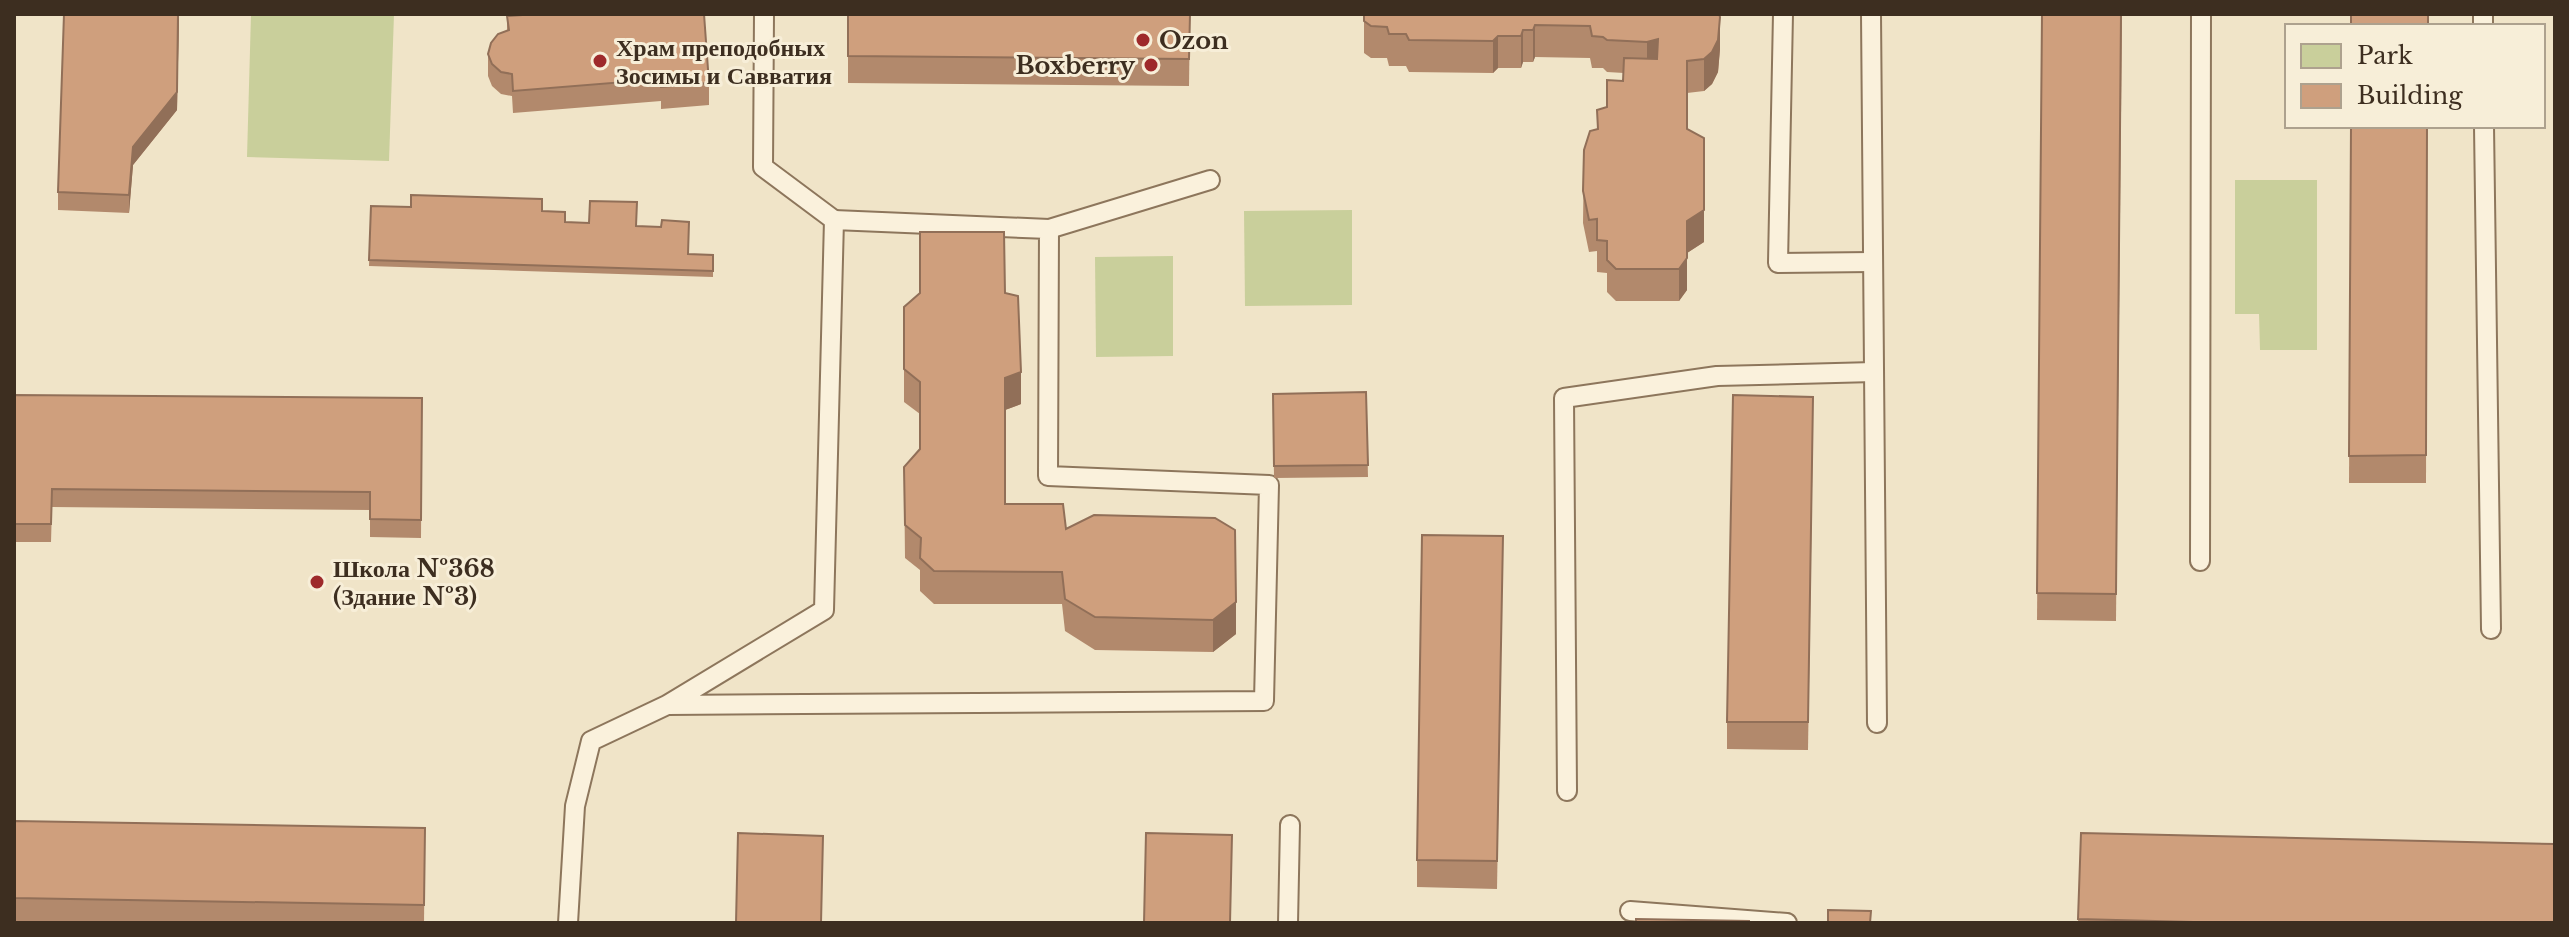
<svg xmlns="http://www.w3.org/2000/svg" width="2569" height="937" font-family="'Libre Baskerville',serif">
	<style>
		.green { fill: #c9cf9b }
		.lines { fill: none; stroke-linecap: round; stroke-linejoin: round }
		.lane-casing { stroke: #8d765c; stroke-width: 22 }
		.lane { stroke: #faf1dc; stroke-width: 18 }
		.wall { fill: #b2896c }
		.shaded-wall { fill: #916f58 }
		.building { fill: #cf9f7d; stroke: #916f58; stroke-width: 2 }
		.poi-dot { fill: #9e2a2b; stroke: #f7eed8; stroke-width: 3 }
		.labels { text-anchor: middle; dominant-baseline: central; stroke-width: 6; stroke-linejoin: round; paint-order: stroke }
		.poi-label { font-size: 24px; font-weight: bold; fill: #3d2e20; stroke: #f7eed8; text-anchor: start }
	</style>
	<rect width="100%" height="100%" fill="#f0e4c8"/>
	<g class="green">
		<polygon points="251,14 394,14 389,161 247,157"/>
		<polygon points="2235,180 2317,180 2317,350 2260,350 2259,314 2235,314"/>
		<polygon points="1352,210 1352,305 1245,306 1244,211"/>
		<polygon points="1173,256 1173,356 1096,357 1095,257"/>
	</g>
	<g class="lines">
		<g class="lane-casing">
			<g id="lane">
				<polyline points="764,14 763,167 834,220"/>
				<polyline points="1783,14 1778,263 1872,262"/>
				<polyline points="1871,14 1877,723"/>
				<polyline points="2483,14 2483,26"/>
				<polyline points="2484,126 2491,629"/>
				<polyline points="1049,229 1210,180"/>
				<polyline points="2200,561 2201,14"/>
				<polyline points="1567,791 1564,398 1717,376 1874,372"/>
				<polyline points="1630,911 1787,923"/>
				<polyline points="568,923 575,806 591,741 667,705 824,610 834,220 1049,229 1048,476 1269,485 1264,701 667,705"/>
				<polyline points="1288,923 1290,825"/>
			</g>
		</g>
		<use href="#lane" class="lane"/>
	</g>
	<g class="wall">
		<polygon points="179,14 177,110 133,165 129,213 58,210 58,192"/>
		<polygon points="848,14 1190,14 1189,86 848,83"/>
		<polygon points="1364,14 1719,14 1720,49 1718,72 1712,84 1704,91 1687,93 1687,129 1704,242 1687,253 1687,290 1679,301 1616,301 1607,292 1607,273 1597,272 1597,251 1589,252 1583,223 1584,150 1597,129 1597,110 1607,107 1623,81 1624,73 1607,72 1603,68 1592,68 1590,58 1535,57 1533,62 1523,62 1521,68 1498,68 1493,73 1409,72 1406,66 1389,66 1387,58 1371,58 1364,53"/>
		<polygon points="2042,14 2122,14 2116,621 2037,620"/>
		<polygon points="507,16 709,83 709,105 661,109 661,101 513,113 512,96 501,94 492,86 488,76 488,54 507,31"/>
		<polygon points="2351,126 2427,126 2426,483 2349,483"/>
		<polygon points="371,206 542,211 565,222 636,226 688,254 713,255 713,277 369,266"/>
		<polygon points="1005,293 1021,404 1005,410 1005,504 1066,529 1236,634 1213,652 1095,650 1065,631 1062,604 934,604 920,591 920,570 905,558 904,467 920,449 920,414 904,402 904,307"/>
		<polygon points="1366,392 1368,477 1274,478 1273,394"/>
		<polygon points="14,395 422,398 421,538 370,537 370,510 52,507 51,542 14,542"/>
		<polygon points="1813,424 1808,750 1727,749 1727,722"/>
		<polygon points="1503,536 1497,889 1417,887 1417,860"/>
		<polygon points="14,821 425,828 424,923 14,923"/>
		<polygon points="2081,833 2555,923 2078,923"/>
	</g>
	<g class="shaded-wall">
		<polygon points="179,14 177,110 133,165 129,213 129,195 133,147"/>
		<polygon points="1720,17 1720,49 1718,72 1712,84 1704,91 1704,59"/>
		<polygon points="1535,25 1535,57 1533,62 1533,30"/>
		<polygon points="1523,30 1523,62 1521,68 1521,36"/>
		<polygon points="1498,36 1498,68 1493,73 1493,41"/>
		<polygon points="1658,39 1658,71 1647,74 1647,42"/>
		<polygon points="1704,138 1704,242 1687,253 1687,221"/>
		<polygon points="1687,258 1687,290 1679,301 1679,269"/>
		<polygon points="1021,372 1021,404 1005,410 1005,378"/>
		<polygon points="1236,602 1236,634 1213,652 1213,620"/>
	</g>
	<g class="building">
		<polygon points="64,14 178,14 177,92 133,147 129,195 58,192"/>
		<polygon points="537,14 704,14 709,83 661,87 661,79 513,91 512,74 501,72 492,64 488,54 491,43 498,34 509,30 507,16"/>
		<polygon points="848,14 1190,14 1189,59 848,56"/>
		<polygon points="1364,14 1719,14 1720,17 1718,40 1712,52 1704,59 1687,61 1687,129 1704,138 1704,210 1687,221 1687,258 1679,269 1616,269 1607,260 1607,241 1597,240 1597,219 1589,220 1583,191 1584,150 1590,131 1598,129 1597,110 1607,107 1607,80 1623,81 1624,58 1657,59 1658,39 1647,42 1607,40 1603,37 1592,36 1590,26 1535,25 1533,30 1523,30 1521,36 1498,36 1493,41 1409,40 1406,34 1389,34 1387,27 1371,26 1364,21"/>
		<polygon points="2042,14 2121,14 2116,594 2037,593"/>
		<rect x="2351" y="14" width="77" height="12"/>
		<polygon points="2351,126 2427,126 2426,455 2349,456"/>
		<polygon points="411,195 542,199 542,211 565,212 565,222 589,223 590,201 637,202 636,226 661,227 662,220 689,222 688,254 713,255 713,271 369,260 371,206 411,207"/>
		<polygon points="920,232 1004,232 1005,293 1018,296 1021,372 1005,378 1005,504 1063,504 1066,529 1094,515 1215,518 1235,530 1236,602 1213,620 1095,617 1065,599 1062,572 934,571 920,558 921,538 905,525 904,467 920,449 920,382 904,369 904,307 920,293"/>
		<polygon points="1366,392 1368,465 1274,466 1273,394"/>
		<polygon points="14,395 422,398 421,520 370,519 370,492 52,489 51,524 14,524"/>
		<polygon points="1733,395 1813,397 1808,722 1727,722"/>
		<polygon points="1422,535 1503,536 1497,861 1417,860"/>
		<polygon points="14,821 425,828 424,905 14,898"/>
		<polygon points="738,833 823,836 821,923 736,923"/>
		<polygon points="1146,833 1232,835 1230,923 1144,923"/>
		<polygon points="2081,833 2555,844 2555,923 2232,923 2078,919"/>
		<polygon points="1828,910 1871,911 1870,923 1828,923"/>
		<polygon points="1636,919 1749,921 1749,923 1636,923"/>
	</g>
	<g class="poi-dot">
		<circle cx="1143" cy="40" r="8"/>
		<circle cx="600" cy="61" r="8"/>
		<circle cx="1151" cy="65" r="8"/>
		<circle cx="317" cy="582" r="8"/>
	</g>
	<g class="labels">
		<g class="poi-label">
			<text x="1159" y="40">Ozon</text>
			<text x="616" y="47">Храм преподобных<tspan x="616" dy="28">Зосимы и Савватия</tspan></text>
			<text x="1135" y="65" text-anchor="end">Boxberry</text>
			<text x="333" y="568">Школа №368<tspan x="333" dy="28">(Здание №3)</tspan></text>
		</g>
	</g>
	<rect width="2569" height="937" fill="none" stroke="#3d2e20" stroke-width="32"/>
	<rect x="2285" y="24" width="260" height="104" fill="#f7eed8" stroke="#ada18e" stroke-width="2"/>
	<rect x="2301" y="44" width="40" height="24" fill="#c9cf9b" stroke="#ada18e" stroke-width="2"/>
	<text x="2357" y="64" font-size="24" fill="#3d2e20">Park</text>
	<rect x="2301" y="84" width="40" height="24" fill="#cf9f7d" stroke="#ada18e" stroke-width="2"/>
	<text x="2357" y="104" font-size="24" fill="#3d2e20">Building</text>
</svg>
